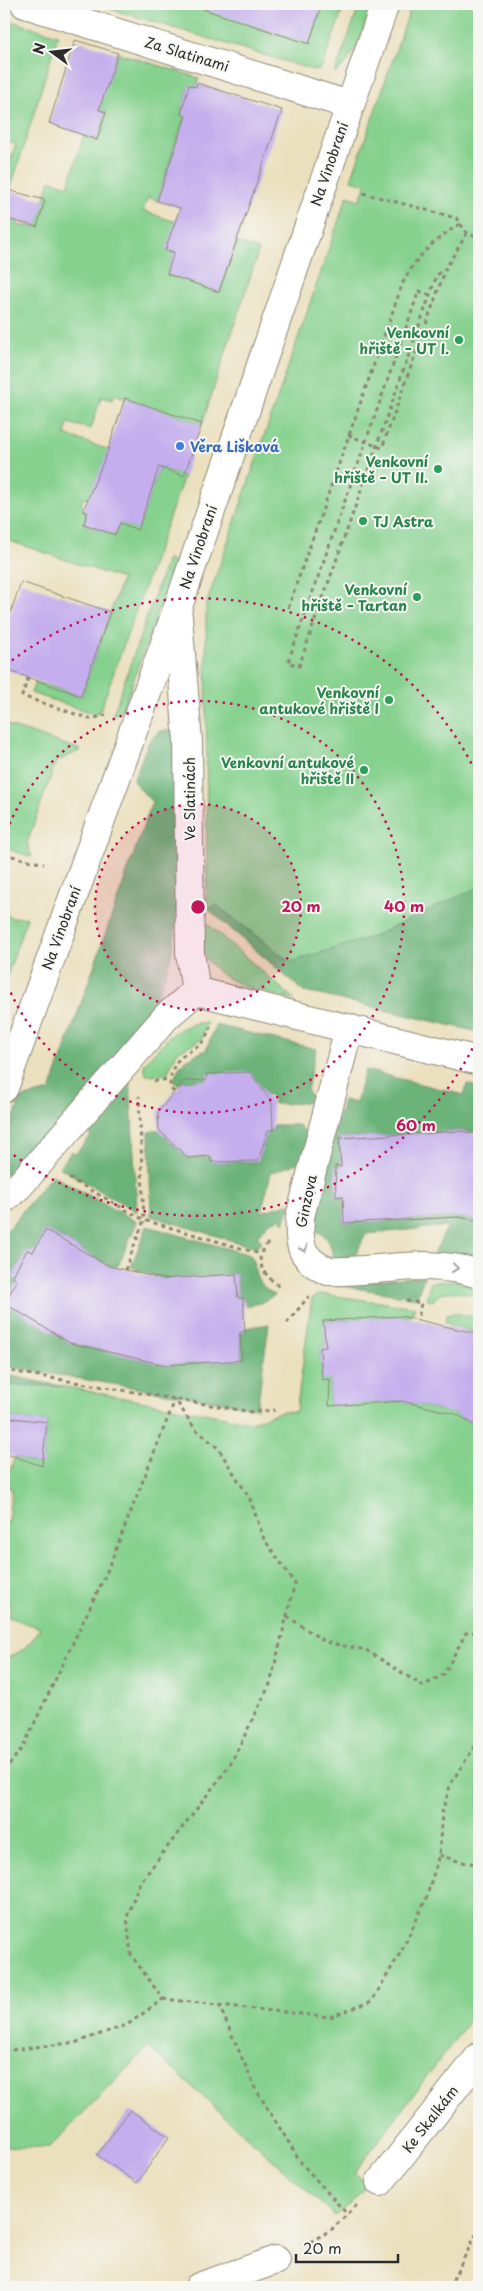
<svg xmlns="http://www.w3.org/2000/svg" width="483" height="2291" font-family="'Playpen Sans',sans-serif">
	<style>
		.green { fill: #86d18e; stroke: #587e5c }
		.forest { fill: #6cb379; stroke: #4c6f52 }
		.building { fill: #c4aeed }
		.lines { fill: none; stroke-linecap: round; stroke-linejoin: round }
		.minor-casing { stroke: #8b8674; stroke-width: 30 }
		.path { stroke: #8b8674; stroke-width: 3; stroke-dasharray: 4 4; stroke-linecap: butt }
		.minor { stroke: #fff; stroke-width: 28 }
		.oneway { stroke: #a0a0a0 }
		.ring { fill: none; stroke: #c2185b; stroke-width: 2.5; stroke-dasharray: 2.5 5 }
		.leisure-dot { fill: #2e9e5b; stroke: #f6f6f2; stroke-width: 2 }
		.shop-dot { fill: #3f7fe0; stroke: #f6f6f2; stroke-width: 2 }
		.labels { text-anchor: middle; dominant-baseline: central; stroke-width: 4; stroke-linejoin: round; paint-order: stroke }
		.street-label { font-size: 14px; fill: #2b2b2b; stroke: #f6f6f2 }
		.leisure-label { font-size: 14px; font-weight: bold; fill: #27864d; stroke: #f6f6f2; text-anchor: end }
		.shop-label { font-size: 14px; font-weight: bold; fill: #366cbe; stroke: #f6f6f2; text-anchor: start }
		.centre { fill: #c2185b; stroke: #f6f6f2; stroke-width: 2.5 }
		.ring-label { font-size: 15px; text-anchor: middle; font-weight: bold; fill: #c2185b; stroke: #f6f6f2; stroke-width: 4; stroke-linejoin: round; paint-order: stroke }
	</style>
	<rect width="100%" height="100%" fill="#f6f6f2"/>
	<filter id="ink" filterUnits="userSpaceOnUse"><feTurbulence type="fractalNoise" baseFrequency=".02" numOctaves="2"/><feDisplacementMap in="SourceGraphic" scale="10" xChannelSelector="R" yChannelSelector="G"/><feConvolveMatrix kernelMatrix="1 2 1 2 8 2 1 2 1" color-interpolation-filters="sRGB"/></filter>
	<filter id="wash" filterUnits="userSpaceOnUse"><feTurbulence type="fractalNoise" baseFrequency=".0096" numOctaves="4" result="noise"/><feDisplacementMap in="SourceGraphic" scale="20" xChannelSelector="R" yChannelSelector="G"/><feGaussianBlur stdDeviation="1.12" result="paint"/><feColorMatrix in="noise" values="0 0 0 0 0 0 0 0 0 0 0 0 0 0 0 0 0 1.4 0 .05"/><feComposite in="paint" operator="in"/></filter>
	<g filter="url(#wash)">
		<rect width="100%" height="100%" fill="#ebe0bd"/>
		<g class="green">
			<polygon points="94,4 257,4 251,25 309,44 322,4 345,4 322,67 317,71"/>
			<path d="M360 4H371C362 31 359 55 335 73Z"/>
			<polygon points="412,4 479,4 479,1006 290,962 216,905 207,908 206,605 347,196 360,200 366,184 351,180"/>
			<polygon points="4,19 58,35 4,210 4,180 16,144 4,141"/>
			<polygon points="118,53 199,78 196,87 189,86 181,114 185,115 157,201 148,197 143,211 182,224 166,250 174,252 167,274 219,292 236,242 259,250 202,424 114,395 112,400 101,397 91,429 68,423 65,435 109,450 93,496 89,495 87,499 83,498 81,504 84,506 83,511 87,512 84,524 115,535 120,523 138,529 159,467 184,476 100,711 95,714 31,693 35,682 81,696 122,579 4,539 4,218 18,222 17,225 37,227 50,180 68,186 84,135 97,140 106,112 98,110"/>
			<polygon points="167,559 175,562 126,701 120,712 112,717"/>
			<polygon points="4,724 81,750 56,762 27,843 32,857 4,848"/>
			<polygon points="7,914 12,918 27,917 4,985 4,924"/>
			<path d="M196 914 295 1000C263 991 214 985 202 949 198 939 198 925 196 914Z"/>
			<path d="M207 1022 202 1039 177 1052 167 1074 146 1075 144 1064C162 1043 178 1023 207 1022Z"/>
			<path d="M455 1281 479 1286V1296C464 1294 443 1285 433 1301L426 1299 431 1282Z"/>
			<path d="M321 1294 415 1307 412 1316 324 1321 326 1347 320 1348 322 1379H330L329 1405 402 1401 456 1414 479 1428V2008L354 2173 368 2184 352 2202 335 2216 148 2047 50 2147H4V1659C21 1653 31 1644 40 1628L8 1617 11 1605 4 1603V1523H8L12 1489 4 1485 15 1457 39 1465 43 1458 47 1422 4 1417V1385L61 1386 251 1422 283 1411 296 1412 312 1298Z"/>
			<polygon points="453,1313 479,1317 479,1334 445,1323 447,1315"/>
		</g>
		<g class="forest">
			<path d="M159 731H170L177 739C177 774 178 809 178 845 178 890 180 941 162 983 134 1053 68 1112 18 1168L7 1174 4 1173V1145L21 1098 50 1091 152 802 133 781 149 741Z"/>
			<polygon points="479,887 479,1032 303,991 207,908 216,905 290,962 369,938"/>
			<path d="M216 1025 316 1049 307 1090 313 1099 306 1103 274 1104 272 1096 206 1074 207 1080 183 1081 177 1085 174 1082C178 1061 189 1058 206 1050Z"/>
			<path d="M365 1070 464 1095 467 1084 479 1087V1128L478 1132 461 1131 339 1138 341 1167H335L336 1197H343L344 1223 459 1217 479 1221V1261L431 1259 448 1226 366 1234 352 1262H333C332 1244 328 1232 308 1229L343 1100 356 1103Z"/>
			<polygon points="130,1080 137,1212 59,1167 72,1151 75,1154 91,1136 87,1132"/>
			<polygon points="274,1125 298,1125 308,1134 302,1161 271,1173 261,1212 291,1203 284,1223 280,1218 270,1222 257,1236 262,1242 256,1248 151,1216 149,1132 159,1130 167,1133 167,1139 188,1158 210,1156 211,1162 258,1161 268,1130 273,1130"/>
			<polygon points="52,1175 137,1222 118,1266 109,1266 46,1230 33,1252 27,1250 12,1277 17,1281 4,1302 4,1234"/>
			<path d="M147 1226 250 1255C256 1262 254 1266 256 1274 259 1284 267 1290 275 1295L260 1303 246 1306 243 1298H238L236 1274 163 1279 131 1267Z"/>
			<polygon points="424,1276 417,1298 336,1285"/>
			<polygon points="4,1303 70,1343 165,1365 242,1360 240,1333 245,1331 245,1328 269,1324 257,1408 4,1366"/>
			<polygon points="4,1375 61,1386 4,1385"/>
		</g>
		<g id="blocks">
			<g class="building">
				<polygon points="204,4 322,4 309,44 203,9"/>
				<polygon points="75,40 118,53 99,110 106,112 97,140 49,123"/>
				<polygon points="197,83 282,110 219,292 167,274 174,252 165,250 180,208 157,201 186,116 181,114 189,85 196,87"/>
				<polygon points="4,189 45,200 37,227 4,218"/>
				<polygon points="125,398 202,424 184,476 159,467 138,530 120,523 115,535 84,524 87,512 83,511 108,450"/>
				<polygon points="21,582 110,612 81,696 4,669 4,632"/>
				<polygon points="250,1072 272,1103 273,1130 268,1130 258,1161 211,1162 210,1156 188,1158 159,1130 158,1112 183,1081 207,1080 206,1074"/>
				<polygon points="461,1131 479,1135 479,1221 459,1217 344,1223 343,1196 336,1197 335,1166 341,1167 339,1138"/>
				<polygon points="46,1230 109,1266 163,1279 236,1274 238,1298 243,1298 245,1331 240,1333 242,1360 165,1365 70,1343 4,1303 17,1281 12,1277 27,1250 33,1252"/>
				<polygon points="401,1316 479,1334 479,1428 456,1414 402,1401 329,1406 330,1379 322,1380 320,1348 326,1347 323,1321"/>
				<polygon points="4,1417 47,1422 42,1466 4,1453"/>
				<polygon points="130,2110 169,2137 137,2183 97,2155"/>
			</g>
		</g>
	</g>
	<g filter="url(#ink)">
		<use href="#blocks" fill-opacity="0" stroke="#8b8674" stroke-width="1"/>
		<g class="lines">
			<g class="minor-casing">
				<g id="minor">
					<polyline points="25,4 349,105"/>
					<polyline points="178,616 188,742 190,953 196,991"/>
					<polyline points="196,991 479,1061"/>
					<path d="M349 1028 300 1217C298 1245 301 1260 328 1271 378 1273 430 1257 479 1274"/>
					<polyline points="4,1088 178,607 385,4"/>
					<polyline points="4,1199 19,1186 167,1016 196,991"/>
					<polyline points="380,2182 479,2057"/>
					<polyline points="199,2287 276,2260"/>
				</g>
			</g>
			<g class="path">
				<polyline points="363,193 456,218 467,233 479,238"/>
				<polyline points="430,295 419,291 288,662 299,666 437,275 446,268"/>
				<polyline points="348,435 382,448 446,268 467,233"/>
				<path d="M288 608 402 285C415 257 434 240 460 224"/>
				<polyline points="28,678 22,696 90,719 106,715"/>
				<polyline points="4,854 44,864"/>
				<polyline points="154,1081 170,1079"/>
				<path d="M174 1092 170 1088C170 1044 202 1059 210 1027"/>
				<polyline points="69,1178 144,1220 261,1254"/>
				<path d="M268 1243C251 1260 265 1276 280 1287"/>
				<polyline points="125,1270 144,1220 139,1096"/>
				<polyline points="406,1301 421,1303 418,1320"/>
				<polyline points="287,1323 309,1296"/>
				<polyline points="4,1370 252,1412 275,1410"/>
				<polyline points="287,1616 325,1642 366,1650 423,1686 444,1674 466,1633 479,1632"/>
				<polyline points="4,1771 23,1747 106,1574 175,1400"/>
				<polyline points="439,1855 461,1862 479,1864"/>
				<polyline points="163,1999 330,2017 372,2001 402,1950 426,1899 439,1855 442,1812 451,1783 479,1740"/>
				<polyline points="219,2005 255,2088 302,2164 347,2214"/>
				<polyline points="4,2051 77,2042 127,2025 163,1999 131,1955 127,1917 139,1884 230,1765 270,1684 295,1583 264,1539 250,1499 218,1448 195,1429 175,1399"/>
				<polyline points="303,2246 331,2230 359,2203"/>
				<polyline points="449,2287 479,2229"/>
			</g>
			<use href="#minor" class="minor"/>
		</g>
		<defs><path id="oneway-chevron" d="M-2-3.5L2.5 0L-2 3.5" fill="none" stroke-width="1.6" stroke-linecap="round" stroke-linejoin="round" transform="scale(1.25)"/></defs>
		<g class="oneway">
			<use href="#oneway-chevron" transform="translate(304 1249) rotate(67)"/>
			<use href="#oneway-chevron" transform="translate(455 1268) rotate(7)"/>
		</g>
	</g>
	<circle cx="198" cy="907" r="103" fill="#c2185b" fill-opacity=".12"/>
	<g class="ring">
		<circle cx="198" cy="907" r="103"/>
		<path d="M4 838A206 206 0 1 1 4 976"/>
		<path d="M479 1035A309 309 0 0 1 6 1149M6 665A309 309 0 0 1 479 779"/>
	</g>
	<g class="leisure-dot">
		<circle cx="459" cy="340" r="5"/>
		<circle cx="438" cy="469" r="5"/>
		<circle cx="363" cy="521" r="5"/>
		<circle cx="417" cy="597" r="5"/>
		<circle cx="389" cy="700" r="5"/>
		<circle cx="364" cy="770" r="5"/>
	</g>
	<circle class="shop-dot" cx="180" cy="446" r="5"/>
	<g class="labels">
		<g class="street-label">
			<text transform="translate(187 54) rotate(17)">Za Slatinami</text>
			<text transform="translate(329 164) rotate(-71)">Na Vinobraní</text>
			<text transform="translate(198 547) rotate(-71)">Na Vinobraní</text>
			<text transform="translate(189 799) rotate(-90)">Ve Slatinách</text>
			<text transform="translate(61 928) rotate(-70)">Na Vinobraní</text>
			<text transform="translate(306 1201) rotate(-78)">Ginzova</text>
			<text transform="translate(430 2119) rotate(-52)">Ke Skalkám</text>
		</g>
		<g class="leisure-label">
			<text x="449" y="332">Venkovní<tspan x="449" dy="16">hřiště – UT I.</tspan></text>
			<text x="428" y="461">Venkovní<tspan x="428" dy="16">hřiště – UT II.</tspan></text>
			<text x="373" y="521" text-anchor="start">TJ Astra</text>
			<text x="407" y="589">Venkovní<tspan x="407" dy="16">hřiště – Tartan</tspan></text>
			<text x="379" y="692">Venkovní<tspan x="379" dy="16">antukové hřiště I</tspan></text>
			<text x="354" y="762">Venkovní antukové<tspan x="354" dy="16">hřiště II</tspan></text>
		</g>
		<g class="shop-label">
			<text x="190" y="446">Věra Lišková</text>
		</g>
	</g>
	<circle cx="198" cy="907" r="8" class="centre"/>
	<g class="ring-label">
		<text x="301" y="912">20 m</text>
		<text x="404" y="912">40 m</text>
		<text x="416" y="1131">60 m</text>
	</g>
	<rect width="483" height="2291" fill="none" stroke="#f6f6f2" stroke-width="20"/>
	<g transform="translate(52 52) rotate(285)" stroke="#f6f6f2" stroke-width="4" paint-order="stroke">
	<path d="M0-4L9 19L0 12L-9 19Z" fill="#2b2b2b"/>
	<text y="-8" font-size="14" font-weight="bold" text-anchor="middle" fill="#2b2b2b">N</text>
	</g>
	<path d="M296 2254v8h102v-8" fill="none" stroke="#2b2b2b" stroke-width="2.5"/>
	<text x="303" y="2254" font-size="15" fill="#2b2b2b" stroke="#f6f6f2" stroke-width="4" paint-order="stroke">20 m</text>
</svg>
